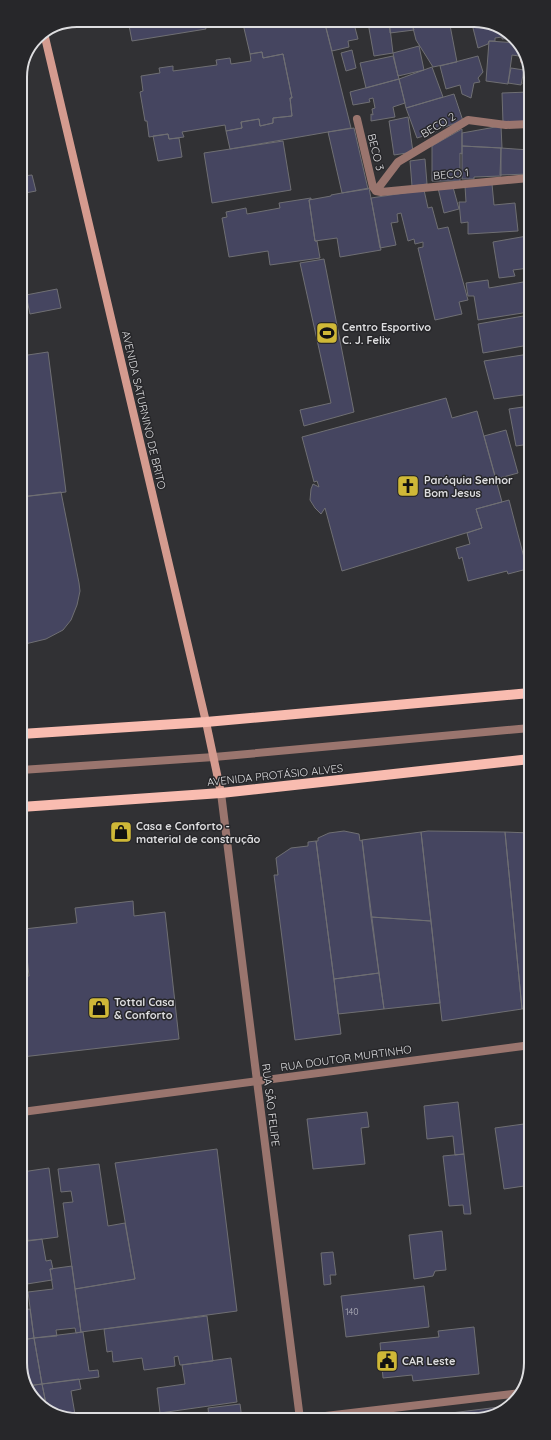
<svg xmlns="http://www.w3.org/2000/svg" width="551" height="1440" font-family="Quicksand,sans-serif">
	<style>
		.building { fill: #454560; stroke: #6f6f73 }
		.lines { fill: none; stroke-linecap: round; stroke-linejoin: round }
		.service { stroke: #9a756e; stroke-width: 8 }
		.minor { stroke: #9a756e; stroke-width: 8 }
		.tertiary { stroke: #9a756e; stroke-width: 8 }
		.secondary { stroke: #d59b8f; stroke-width: 8 }
		.primary { stroke: #f9bcb0; stroke-width: 10 }
		.labels { text-anchor: middle; dominant-baseline: central; stroke-width: 3; stroke-linejoin: round; paint-order: stroke }
		.number-label { font-size: 9px; fill: #b8b8c0 }
		.street-label { font-size: 11px; fill: #dedee0; stroke: #27272a }
		.poi-label { font-size: 11px; font-weight: bold; fill: #dedee0; stroke: #27272a; text-anchor: start }
		.rim { fill: none; stroke: #dedee0; stroke-width: 2 }
	</style>
	<rect width="100%" height="100%" fill="#313134"/>
	<path class="building" d="M128,20H204L206,29L132,41Z
		M269,20H324L351,128L230,149L226,131L242,128L241,122L259,119L260,126L273,123V118L292,116L290,98H292L283,54L263,58L262,52L250,54L243,24Z
		M324,20H353L358,39L348,41L349,47L332,51Z
		M354,20H389L393,53L374,56L368,23L355,25Z
		M389,20H411L414,30L390,33Z
		M411,20H449L457,62L433,67L416,40Z
		M471,20H478L509,32L513,38L502,39V37L495,38V41H489L488,44L478,48Z
		M489,41L517,43L520,48L519,56L512,55L508,84L486,81Z
		M419,46L424,70L398,76L393,53Z
		M352,50L356,68L346,71L341,53Z
		M262,52L263,58L283,54L292,98H290L292,116L273,118V123L260,126L259,119L241,122L242,128L226,131L225,125L182,132L184,137L169,139L168,134L149,137L147,121H145L140,92L143,91L141,76L160,73L159,68L173,66V71L217,65L216,60L230,58L231,64L251,61L250,54Z
		M393,56L399,79L366,88L360,63Z
		M478,56L483,72L478,78L480,82L474,83L471,98L462,94L460,85L446,89L440,66Z
		M526,64L529,65V85L523,84Z
		M432,67L443,97L406,108L399,79Z
		M511,68L524,70L521,85L508,83Z
		M399,79L405,103L393,107L395,117L371,121V114L373,115L372,109L375,108L373,98L369,99L370,102L353,105L350,92Z
		M529,92V122L503,123L502,93Z
		M454,94L463,121L435,130L436,132L417,138L406,108Z
		M408,117L413,152L394,155L389,121Z
		M501,126L502,148L462,146V133Z
		M354,128L368,189L342,193L328,132Z
		M462,129V154L460,153V181H432V146Z
		M168,134L169,139L179,138L182,157L158,161L153,136Z
		M283,141L291,190L212,203L204,153Z
		M462,146L501,148V176L474,177V179H462Z
		M501,148L529,150V174L500,175Z
		M425,159L427,184L412,186L410,161Z
		M22,169L23,176L32,175L36,191L20,194V170Z
		M492,184L494,205L515,203L518,231L468,234V222L461,223L459,202H466L465,186Z
		M453,187L459,209L444,213L438,188Z
		M369,188L381,250L340,257L337,238L315,241L309,200L331,196V195Z
		M424,190L428,208L432,207L438,229L448,227L468,300L459,302L462,314L435,320L418,248L423,247V242L415,244L414,239L408,241L401,213L397,214L398,222L391,223L396,245L380,248L371,198Z
		M311,198V199L309,200L315,241H317L320,258L270,265L268,251L229,257L222,218L227,217L226,212L246,208L247,214L280,208L279,203Z
		M527,236L529,252V268L513,270L515,276L499,278L493,242Z
		M324,259L354,412L304,426L300,410L331,403L300,263Z
		M488,280L489,288L529,281V312L478,320L474,296H468L466,283Z
		M57,289L61,308L30,314L26,295Z
		M529,315V345L483,353L478,324Z
		M48,352L66,492L21,497V356Z
		M529,354L530,394L494,399L484,361Z
		M446,398L452,418L477,411L502,502L476,509L482,528L342,571L325,508L321,514L315,508L310,500L311,489L313,484L319,487L317,481L314,482L302,437Z
		M530,406V444L516,446L509,409Z
		M506,430L518,473L496,479L484,436Z
		M61,492L79,583L80,591L77,605L71,620L63,630L46,639L21,645V561L27,560L25,542L21,543V497Z
		M509,500L527,569L508,574L507,571L468,581L462,557L459,559L456,548L470,544L467,533L482,528L476,509Z
		M25,542L27,560L21,561V543Z
		M344,831L359,834L360,841L362,840L379,973L334,979L316,841H318V838L329,833Z
		M428,831L505,832L522,1009L442,1021L421,832Z
		M421,832L431,921L371,917L362,840Z
		M505,832L530,833V1008L522,1009Z
		M316,841L341,1034L295,1040L274,875H278L276,858L291,848L308,846V842Z
		M133,901L134,916L165,912L179,1039L22,1057L21,977L29,976L24,929L77,923L75,908Z
		M371,917L431,921L440,1003L384,1009Z
		M379,973L384,1009L338,1014L334,979Z
		M458,1102L464,1154L455,1155L453,1136L427,1139L424,1106Z
		M367,1112L369,1127L361,1128L365,1164L313,1169L307,1119Z
		M531,1123V1185L504,1189L495,1128Z
		M217,1149L237,1311L81,1332L75,1289L135,1279L115,1163Z
		M464,1154L471,1214H464L463,1205L449,1206L443,1156Z
		M99,1164L108,1226L125,1223L135,1279L75,1289L63,1203L73,1202L71,1191L61,1192L58,1169Z
		M49,1168L58,1237L28,1241L26,1224L22,1225V1172Z
		M442,1231L446,1270L435,1271L433,1276L414,1279L409,1235Z
		M42,1239L46,1261L51,1260L53,1269H50L52,1280L27,1284L22,1241Z
		M333,1252L336,1275H330L331,1284L324,1285L321,1253Z
		M72,1266L81,1332L76,1333L75,1328L56,1330L57,1336L34,1338L28,1292L53,1289L50,1269Z
		M424,1286L429,1327L346,1337L341,1296Z
		M30,1309L34,1338L22,1340V1310Z
		M207,1316L213,1361L180,1365L178,1356L174,1357L175,1366L144,1370L142,1358L113,1362L112,1351L107,1352L104,1329Z
		M474,1327L479,1374L413,1381L412,1375L383,1378L380,1343L439,1337L438,1331Z
		M83,1332L89,1371L98,1370L99,1377L42,1384L34,1338Z
		M34,1338L42,1384L27,1386L22,1378V1340Z
		M231,1358L237,1402L160,1413L157,1388L185,1384L182,1365Z
		M79,1379L81,1389L71,1391L76,1420L47,1409L42,1384Z
		M42,1384L47,1409L39,1406L27,1386Z
		M240,1404L242,1419H200L209,1418L208,1408Z
		M507,1406L489,1418H411Z"/>
	<g class="lines">
		<path class="service" d="M524,60L528,61
			M357,119L373,187L376,191
			M376,191L398,162L468,120L506,125L529,124
			M376,191L381,192L529,178
			M21,770L214,757L530,728
			M300,1419L521,1393"/>
		<path class="minor" d="M257,1081L300,1419"/>
		<path class="tertiary" d="M221,793L257,1081
			M22,1112L531,1045"/>
		<path class="secondary" d="M44,33L206,722L221,793"/>
		<path class="primary" d="M21,734L206,722L530,693
			M21,807L221,793L530,759"/>
	</g>
	<defs>
		<g id="stadium-square" transform="scale(1.15)"><rect x="-9" y="-9" width="18" height="18" rx="4" fill="#cfb837" stroke="#27272a"/><path d="M0-5a6.5 5 0 1 0 0 10a6.5 5 0 1 0 0-10ZM-3.5-1.8h7v3.6h-7Z" fill="#111"/></g>
		<g id="church-square" transform="scale(1.15)"><rect x="-9" y="-9" width="18" height="18" rx="4" fill="#cfb837" stroke="#27272a"/><path d="M-1.2-6h2.4v3.5h3.3v2.4h-3.3V6h-2.4V-.1h-3.3v-2.4h3.3Z" fill="#111"/></g>
		<g id="shop-square" transform="scale(1.15)"><rect x="-9" y="-9" width="18" height="18" rx="4" fill="#cfb837" stroke="#27272a"/><path d="M-5-2.5h2.3a2.7 3.5 0 0 1 5.4 0H5L5.5 6h-11ZM-1.5-2.5h3a1.5 2.3 0 0 0-3 0Z" fill="#111"/></g>
		<g id="civic-square" transform="scale(1.15)"><rect x="-9" y="-9" width="18" height="18" rx="4" fill="#cfb837" stroke="#27272a"/><path d="M-.6-6.5H3V-4.5H.6V-3L4-1V1h2V6H-6V1h2V-1L-.6-3ZM-1.2 2.5V6h2.4V2.5Z" fill="#111"/></g>
	</defs>
	<g fill-rule="evenodd">
		<use href="#stadium-square" x="327" y="333"/>
		<use href="#church-square" x="408" y="486"/>
		<use href="#shop-square" x="121" y="832"/>
		<use href="#shop-square" x="99" y="1008"/>
		<use href="#civic-square" x="387" y="1361"/>
	</g>
	<g class="labels">
		<g class="number-label">
			<text x="352" y="1311">140</text>
		</g>
		<g class="street-label">
			<text transform="translate(438 125) rotate(-31)">BECO 2</text>
			<text transform="translate(376 152) rotate(76)">BECO 3</text>
			<text transform="translate(451 174) rotate(-6)">BECO 1</text>
			<text transform="translate(144 410) rotate(77)">AVENIDA SATURNINO DE BRITO</text>
			<text transform="translate(275 775) rotate(-6)">AVENIDA PROTÁSIO ALVES</text>
			<text transform="translate(346 1058) rotate(-8)">RUA DOUTOR MURTINHO</text>
			<text transform="translate(271 1105) rotate(83)">RUA SÃO FELIPE</text>
		</g>
		<g class="poi-label">
			<text x="342" y="327">Centro Esportivo<tspan x="342" dy="13">C. J. Felix</tspan></text>
			<text x="424" y="480">Paróquia Senhor<tspan x="424" dy="13">Bom Jesus</tspan></text>
			<text x="136" y="826">Casa e Conforto -<tspan x="136" dy="13">material de construção</tspan></text>
			<text x="114" y="1002">Tottal Casa<tspan x="114" dy="13">&amp; Conforto</tspan></text>
			<text x="402" y="1361">CAR Leste</text>
		</g>
	</g>
	<path d="M0 0H551V1440H0ZM77 27H474A50 50 0 0 1 524 77V1363A50 50 0 0 1 474 1413H77A50 50 0 0 1 27 1363V77A50 50 0 0 1 77 27Z" fill="#27272a" fill-rule="evenodd"/>
	<path class="rim" d="M77 27H474A50 50 0 0 1 524 77V1363A50 50 0 0 1 474 1413H77A50 50 0 0 1 27 1363V77A50 50 0 0 1 77 27Z"/>
</svg>
